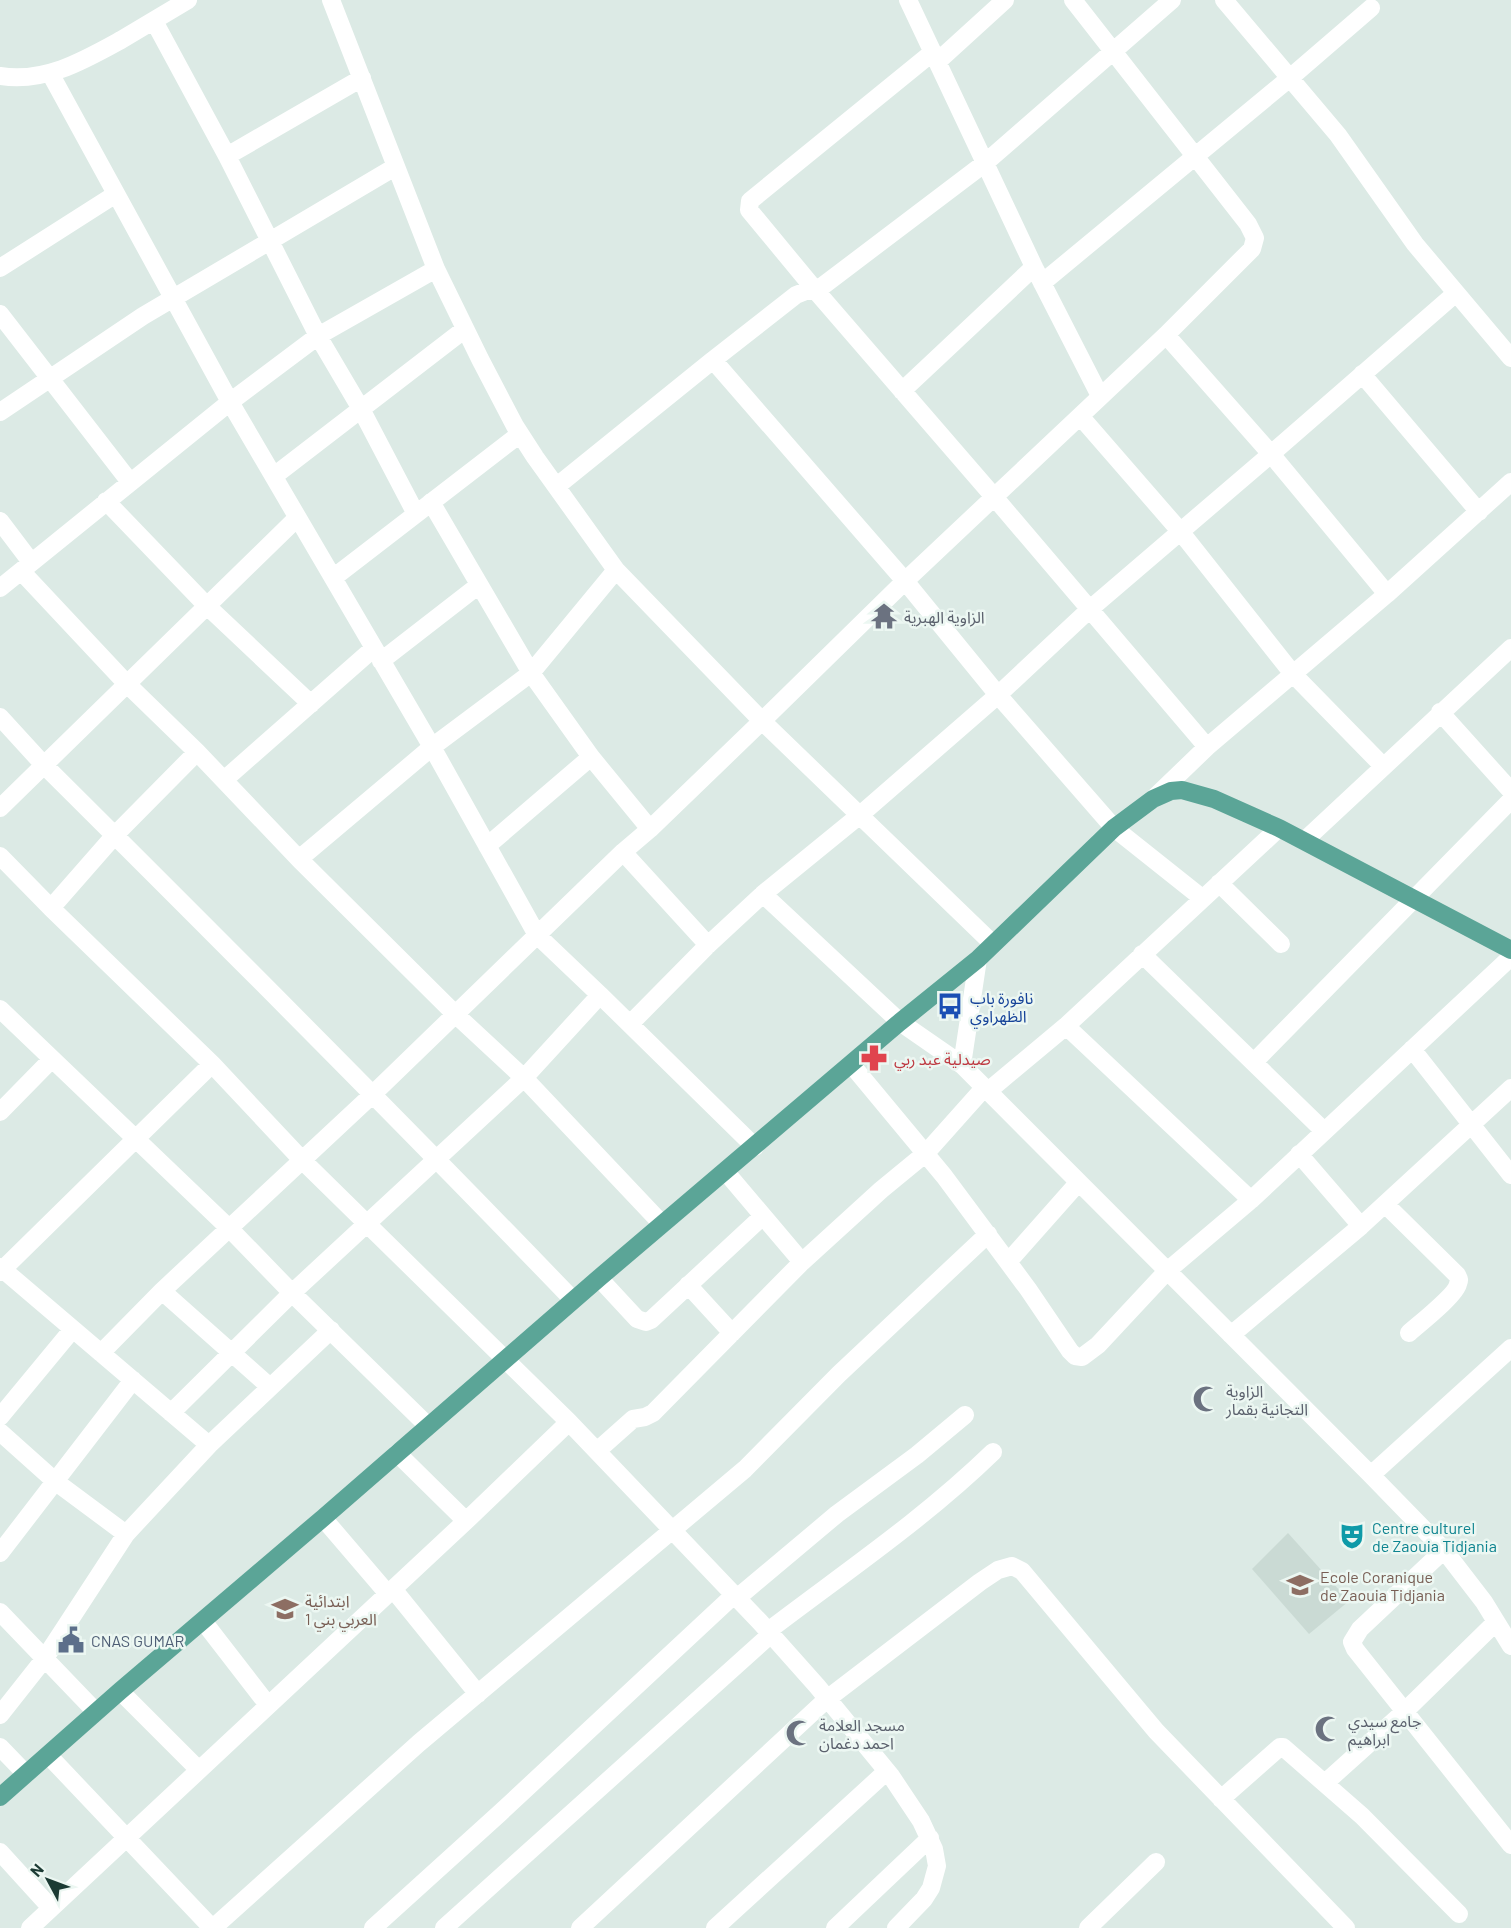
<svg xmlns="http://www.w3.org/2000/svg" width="1511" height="1928" font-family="Barlow,'Noto Sans Arabic',sans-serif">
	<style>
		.built { fill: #cadad4 }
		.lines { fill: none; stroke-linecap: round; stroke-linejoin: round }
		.minor { stroke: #fff; stroke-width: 18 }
		.major { stroke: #5ba597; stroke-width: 18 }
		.labels { text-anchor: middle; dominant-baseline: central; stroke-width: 5; stroke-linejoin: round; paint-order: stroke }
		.worship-label { font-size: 16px; fill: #5b616d; stroke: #ecf7f2; text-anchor: start }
		.transit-label { font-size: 16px; fill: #164399; stroke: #ecf7f2; text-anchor: start }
		.health-label { font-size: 16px; fill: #be3a42; stroke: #ecf7f2; text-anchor: start }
		.culture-label { font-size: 16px; fill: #0d838f; stroke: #ecf7f2; text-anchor: start }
		.education-label { font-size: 16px; fill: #785e54; stroke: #ecf7f2; text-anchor: start }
		.service-label { font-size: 16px; fill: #4e5e75; stroke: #ecf7f2; text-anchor: start }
	</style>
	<rect width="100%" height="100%" fill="#dceae5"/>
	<path class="built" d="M1288,1533L1349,1601L1309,1634L1252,1569Z"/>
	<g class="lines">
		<path class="minor" d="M331,0L436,269L480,359L515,426L535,457L616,570L762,721L993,944
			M908,0L985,163L1172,0
			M1224,0L1338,135L1415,244L1511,358
			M154,21L227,156L318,336L361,409L416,514
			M933,52L750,201L749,210L816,291L985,163L1034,267L1100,396
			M937,62L1005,0
			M50,73L230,402L432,747L537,935L600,995L524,1078L292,1293L171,1413
			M0,76C45,83 83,61 121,40C143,27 166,13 188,0
			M227,156L362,78
			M0,268L116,194
			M1042,283L1291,77L1371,8
			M0,314L130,482
			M713,360L796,295L806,291H816L995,498L1207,747
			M1362,374L1479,512
			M902,391L1034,267
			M0,412L143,316L395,167
			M1080,416L1180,531L1293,674L1383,766
			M274,476L465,329
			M557,486L713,360L905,581L998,695L1114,828L1202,898
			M106,501L206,605L311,704
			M431,502L531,673L591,757L650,829
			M0,521L31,562
			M616,570L531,673L432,747L299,859L455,1014L524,1078L662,1224
			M21,571L126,683L197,752
			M333,578L520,434
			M0,588L230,402L318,336L436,269
			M1387,594L1271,454L1456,293
			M381,661L479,585
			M1440,712L1511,791
			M0,717L43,764C221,941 399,1119 573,1300
			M224,780L374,648
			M1153,799L1207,747L1387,594L1511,482
			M0,808L297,518
			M1304,841L1511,648
			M487,846L591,757
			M623,852L708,945
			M0,856L51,908L212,1064L302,1160L569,1422L760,1622L817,1686L891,1776L921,1821L934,1849L937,1866L931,1888L924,1899L896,1928
			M1219,883L1281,944
			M763,894L900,1022L962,1065L1371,1475L1444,1550L1484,1602L1511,1646
			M51,908L115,835L197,752L299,859
			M1142,954L1324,1131
			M600,995L755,1147
			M0,1009L230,1229L292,1293L428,1426
			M630,1024L708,945L763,894L860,815L998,695L1090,609L1271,454L1166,335
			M1066,1026L1251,1200
			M1412,1049L1511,1175
			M1254,1062L1511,800
			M851,1064L944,1176L1028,1289L1070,1351L1075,1356L1082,1357L1098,1345L1167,1271L1251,1200L1511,957
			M962,1065L978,959
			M987,1092L1066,1026L1279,828
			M0,1112L52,1059
			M1299,1154L1361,1226
			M725,1171L802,1262L881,1190L926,1153L984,1088
			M1385,1204L1457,1275C1459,1279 1460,1279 1458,1284C1456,1295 1419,1324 1409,1333
			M1008,1262L1078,1183
			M0,1267L209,1445
			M0,1272L212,1064
			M599,1278L637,1319L646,1322L651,1320L763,1216
			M688,1285L732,1333
			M162,1291L270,1387
			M1231,1335L1361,1226L1511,1088
			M101,1353L162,1291L372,1095L623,852L650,829L762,721L905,581L1166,335L1252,249L1255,238L1248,224L1073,0
			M0,1417L72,1330
			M0,1432L56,1482L126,1534L45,1658L0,1715
			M597,1451L633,1419L645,1417L653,1413L802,1262
			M397,1453L466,1521
			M1371,1475L1511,1348
			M323,1518L388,1594
			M126,1534L209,1445L331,1330
			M1444,1550L1360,1629L1352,1642L1355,1649L1511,1845
			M0,1553L133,1380
			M393,1589L478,1694
			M737,1598L837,1514L917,1455L965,1415
			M0,1612L96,1712
			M203,1621L268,1705
			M768,1631C844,1573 924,1519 993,1452
			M120,1691L198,1769
			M0,1747L26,1774
			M48,1755L212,1928
			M1325,1783L1404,1712L1496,1622
			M1221,1799L1280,1747H1283L1362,1816L1459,1914
			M0,1852L51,1908
			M30,1928L466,1521L569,1422
			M213,1928L419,1743L745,1469L839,1374L988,1234
			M373,1928L500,1813L734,1595
			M444,1928L771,1634
			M580,1928L827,1699L980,1582L998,1570L1012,1566L1022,1571L1156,1731L1346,1928
			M715,1928L887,1771
			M835,1928L930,1838
			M1088,1928L1156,1862"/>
		<path class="major" d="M0,1797L120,1691L323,1518L599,1278L900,1022L978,959L1114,828L1153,799L1171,791L1182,790L1214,799L1279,828L1511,950"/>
	</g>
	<defs>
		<g id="temple-bare" transform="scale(2.07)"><path d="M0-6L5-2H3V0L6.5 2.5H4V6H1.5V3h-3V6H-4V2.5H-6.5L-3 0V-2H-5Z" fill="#6b7280" stroke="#ecf7f2" stroke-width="2.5" paint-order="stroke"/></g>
		<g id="bus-bare" transform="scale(2.07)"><path d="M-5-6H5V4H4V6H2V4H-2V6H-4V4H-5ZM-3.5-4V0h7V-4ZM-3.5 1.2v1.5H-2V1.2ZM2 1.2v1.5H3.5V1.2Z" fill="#1a4fb4" stroke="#ecf7f2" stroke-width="2.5" paint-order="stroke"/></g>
		<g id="pharmacy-bare" transform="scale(2.07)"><path d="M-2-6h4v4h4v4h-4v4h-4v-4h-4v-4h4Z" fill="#e0444e" stroke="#ecf7f2" stroke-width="2.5" paint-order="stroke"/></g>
		<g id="mosque-bare" transform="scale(2.07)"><path d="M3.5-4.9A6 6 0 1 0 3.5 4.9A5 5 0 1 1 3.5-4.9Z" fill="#6b7280" stroke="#ecf7f2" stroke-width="2.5" paint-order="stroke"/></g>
		<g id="theatre-bare" transform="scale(2.07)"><path d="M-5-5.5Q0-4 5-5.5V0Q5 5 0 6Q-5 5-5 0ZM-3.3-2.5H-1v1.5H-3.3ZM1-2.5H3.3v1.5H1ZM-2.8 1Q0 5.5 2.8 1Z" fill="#0f9aa8" stroke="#ecf7f2" stroke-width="2.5" paint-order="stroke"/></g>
		<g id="school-bare" transform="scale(2.07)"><path d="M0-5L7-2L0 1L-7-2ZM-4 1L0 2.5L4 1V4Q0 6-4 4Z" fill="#8d6e63" stroke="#ecf7f2" stroke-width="2.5" paint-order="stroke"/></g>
		<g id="civic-bare" transform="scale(2.07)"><path d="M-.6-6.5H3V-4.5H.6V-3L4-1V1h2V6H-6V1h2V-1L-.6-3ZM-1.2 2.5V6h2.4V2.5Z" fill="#5c6f8a" stroke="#ecf7f2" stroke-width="2.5" paint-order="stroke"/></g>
	</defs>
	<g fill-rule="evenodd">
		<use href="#temple-bare" x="884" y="616"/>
		<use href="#bus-bare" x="950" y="1006"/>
		<use href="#pharmacy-bare" x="874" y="1058"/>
		<use href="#mosque-bare" x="1206" y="1399"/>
		<use href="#theatre-bare" x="1352" y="1536"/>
		<use href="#school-bare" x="1300" y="1585"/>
		<use href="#school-bare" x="285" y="1609"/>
		<use href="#civic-bare" x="71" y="1640"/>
		<use href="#mosque-bare" x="1328" y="1729"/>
		<use href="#mosque-bare" x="799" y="1733"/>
	</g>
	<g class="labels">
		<g class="worship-label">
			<text x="904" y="616">الزاوية الهبرية</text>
			<text x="1226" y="1390">الزاوية<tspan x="1226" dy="18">التجانية بقمار</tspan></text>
			<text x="1348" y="1720">جامع سيدي<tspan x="1348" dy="18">ابراهيم</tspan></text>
			<text x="819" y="1724">مسجد العلامة<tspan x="819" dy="18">احمد دغمان</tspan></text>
		</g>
		<g class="transit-label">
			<text x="970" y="997">نافورة باب<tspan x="970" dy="18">الظهراوي</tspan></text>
		</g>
		<g class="health-label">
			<text x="894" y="1058">صيدلية عبد ربي</text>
		</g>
		<g class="culture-label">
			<text x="1372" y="1527">Centre culturel<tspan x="1372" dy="18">de Zaouia Tidjania</tspan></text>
		</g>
		<g class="education-label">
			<text x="1320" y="1576">Ecole Coranique<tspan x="1320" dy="18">de Zaouia Tidjania</tspan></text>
			<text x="305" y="1600">ابتدائية<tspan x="305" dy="18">العربي بني 1</tspan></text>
		</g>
		<g class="service-label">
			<text x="91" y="1640">CNAS GUMAR</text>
		</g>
	</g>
	<g transform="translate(48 1880) rotate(311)" stroke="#ecf7f2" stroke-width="4.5" paint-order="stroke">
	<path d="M0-4.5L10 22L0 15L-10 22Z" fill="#1c3b34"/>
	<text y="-9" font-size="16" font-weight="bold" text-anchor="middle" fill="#1c3b34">N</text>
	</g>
</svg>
